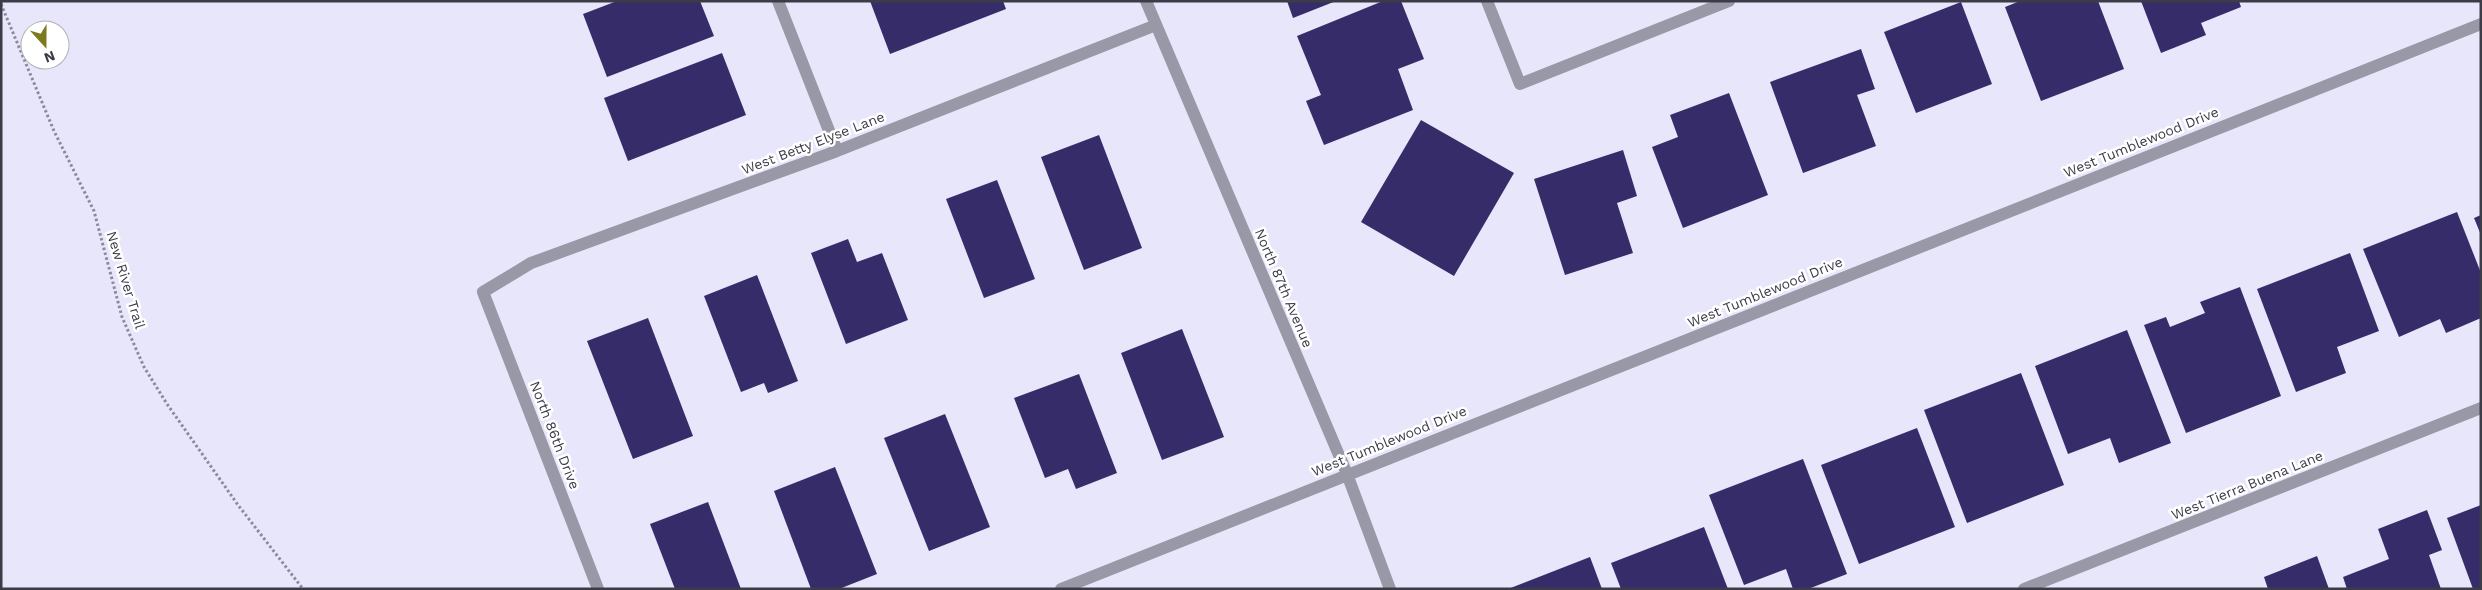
<svg xmlns="http://www.w3.org/2000/svg" width="2482" height="590" font-family="'Work Sans',sans-serif">
	<style>
		.building { fill: #372c6a }
		.lines { fill: none; stroke-linecap: round; stroke-linejoin: round }
		.path { stroke: #8b8a9b; stroke-width: 3; stroke-dasharray: 2.5 2.5; stroke-linecap: butt }
		.minor { stroke: #9998a6; stroke-width: 12 }
		.labels { text-anchor: middle; dominant-baseline: central; stroke-width: 5; stroke-linejoin: round; paint-order: stroke }
		.street-label { font-size: 14px; fill: #3c3b48; stroke: #fff }
	</style>
	<rect width="100%" height="100%" fill="#e7e6fa"/>
	<path class="building" d="M617,1H700L714,36L607,77L583,14Z
		M870,1H1003L1006,9L890,54Z
		M1287,1H1336L1293,18Z
		M1383,1H1401L1424,59L1398,69L1413,110L1324,145L1306,101L1321,95L1297,36Z
		M2020,1H2098L2124,69L2041,101L2005,7Z
		M2141,1H2239L2241,7L2201,23L2206,35L2161,53Z
		M1961,2L1992,84L1916,113L1884,32Z
		M1861,49L1875,89L1857,95L1876,146L1803,173L1770,82Z
		M722,53L746,115L628,161L604,98Z
		M1729,93L1768,195L1683,228L1652,147L1678,137L1670,115Z
		M1421,120L1514,173L1454,276L1361,222Z
		M1099,135L1142,248L1084,270L1041,157Z
		M1623,150L1637,196L1617,203L1633,253L1565,275L1534,179Z
		M997,180L1035,279L984,298L946,199Z
		M2457,212L2481,273V318L2446,333L2440,319L2399,337L2363,249Z
		M2481,215V235L2474,218Z
		M848,239L857,262L882,253L908,320L846,344L811,253Z
		M2350,253L2379,331L2337,347L2346,373L2296,392L2257,289Z
		M757,275L798,381L768,393L764,383L741,392L704,296Z
		M2240,287L2281,396L2186,433L2144,325L2166,317L2170,327L2205,313L2200,302Z
		M648,318L693,436L633,459L587,341Z
		M1182,329L1224,437L1162,460L1121,353Z
		M2127,330L2171,443L2119,463L2110,438L2068,454L2035,366Z
		M2021,373L2064,485L1967,523L1924,410Z
		M1079,374L1117,473L1076,489L1068,469L1045,478L1014,398Z
		M945,414L990,527L929,551L884,438Z
		M1917,428L1955,527L1859,564L1821,465Z
		M1803,459L1847,574L1808,589H1793L1786,569L1744,585L1709,495Z
		M835,467L877,574L839,589H811L774,491Z
		M708,502L741,589H675L650,524Z
		M2481,505V589H2473L2447,518Z
		M2427,510L2442,550L2429,555L2441,589H2347L2343,577L2389,559L2378,529Z
		M1704,527L1728,589H1621L1611,563Z
		M2317,556L2329,589H2268L2264,577Z
		M1590,557L1602,589H1508Z"/>
	<g class="lines">
		<path class="path" d="M1,4L54,131L94,211L122,317L144,367L167,404L238,505L303,589"/>
		<path class="minor" d="M778,1L837,151
			M1146,1L1347,474L1390,589
			M1487,1L1520,84L1729,1
			M598,589L483,292L531,263L837,151L1156,25
			M1061,589L2481,24
			M2024,589L2481,408"/>
	</g>
	<g class="labels">
		<g class="street-label">
			<text transform="translate(2141 142) rotate(-22)">West Tumblewood Drive</text>
			<text transform="translate(813 143) rotate(-21)">West Betty Elyse Lane</text>
			<text transform="translate(126 280) rotate(73)">New River Trail</text>
			<text transform="translate(1284 288) rotate(67)">North 87th Avenue</text>
			<text transform="translate(1765 292) rotate(-22)">West Tumblewood Drive</text>
			<text transform="translate(555 435) rotate(69)">North 86th Drive</text>
			<text transform="translate(1389 441) rotate(-22)">West Tumblewood Drive</text>
			<text transform="translate(2247 485) rotate(-22)">West Tierra Buena Lane</text>
		</g>
	</g>
	<rect width="2482" height="590" fill="none" stroke="#3c3b48" stroke-width="5"/>
	<g transform="translate(45 45) rotate(159)"><circle r="24" fill="#ffffff" stroke="#b1b1b6"/>
	<path d="M0-4L9 19L0 12L-9 19Z" fill="#7c791f"/>
	<text y="-8" font-size="14" font-weight="bold" text-anchor="middle" fill="#3c3b48">N</text>
	</g>
</svg>
